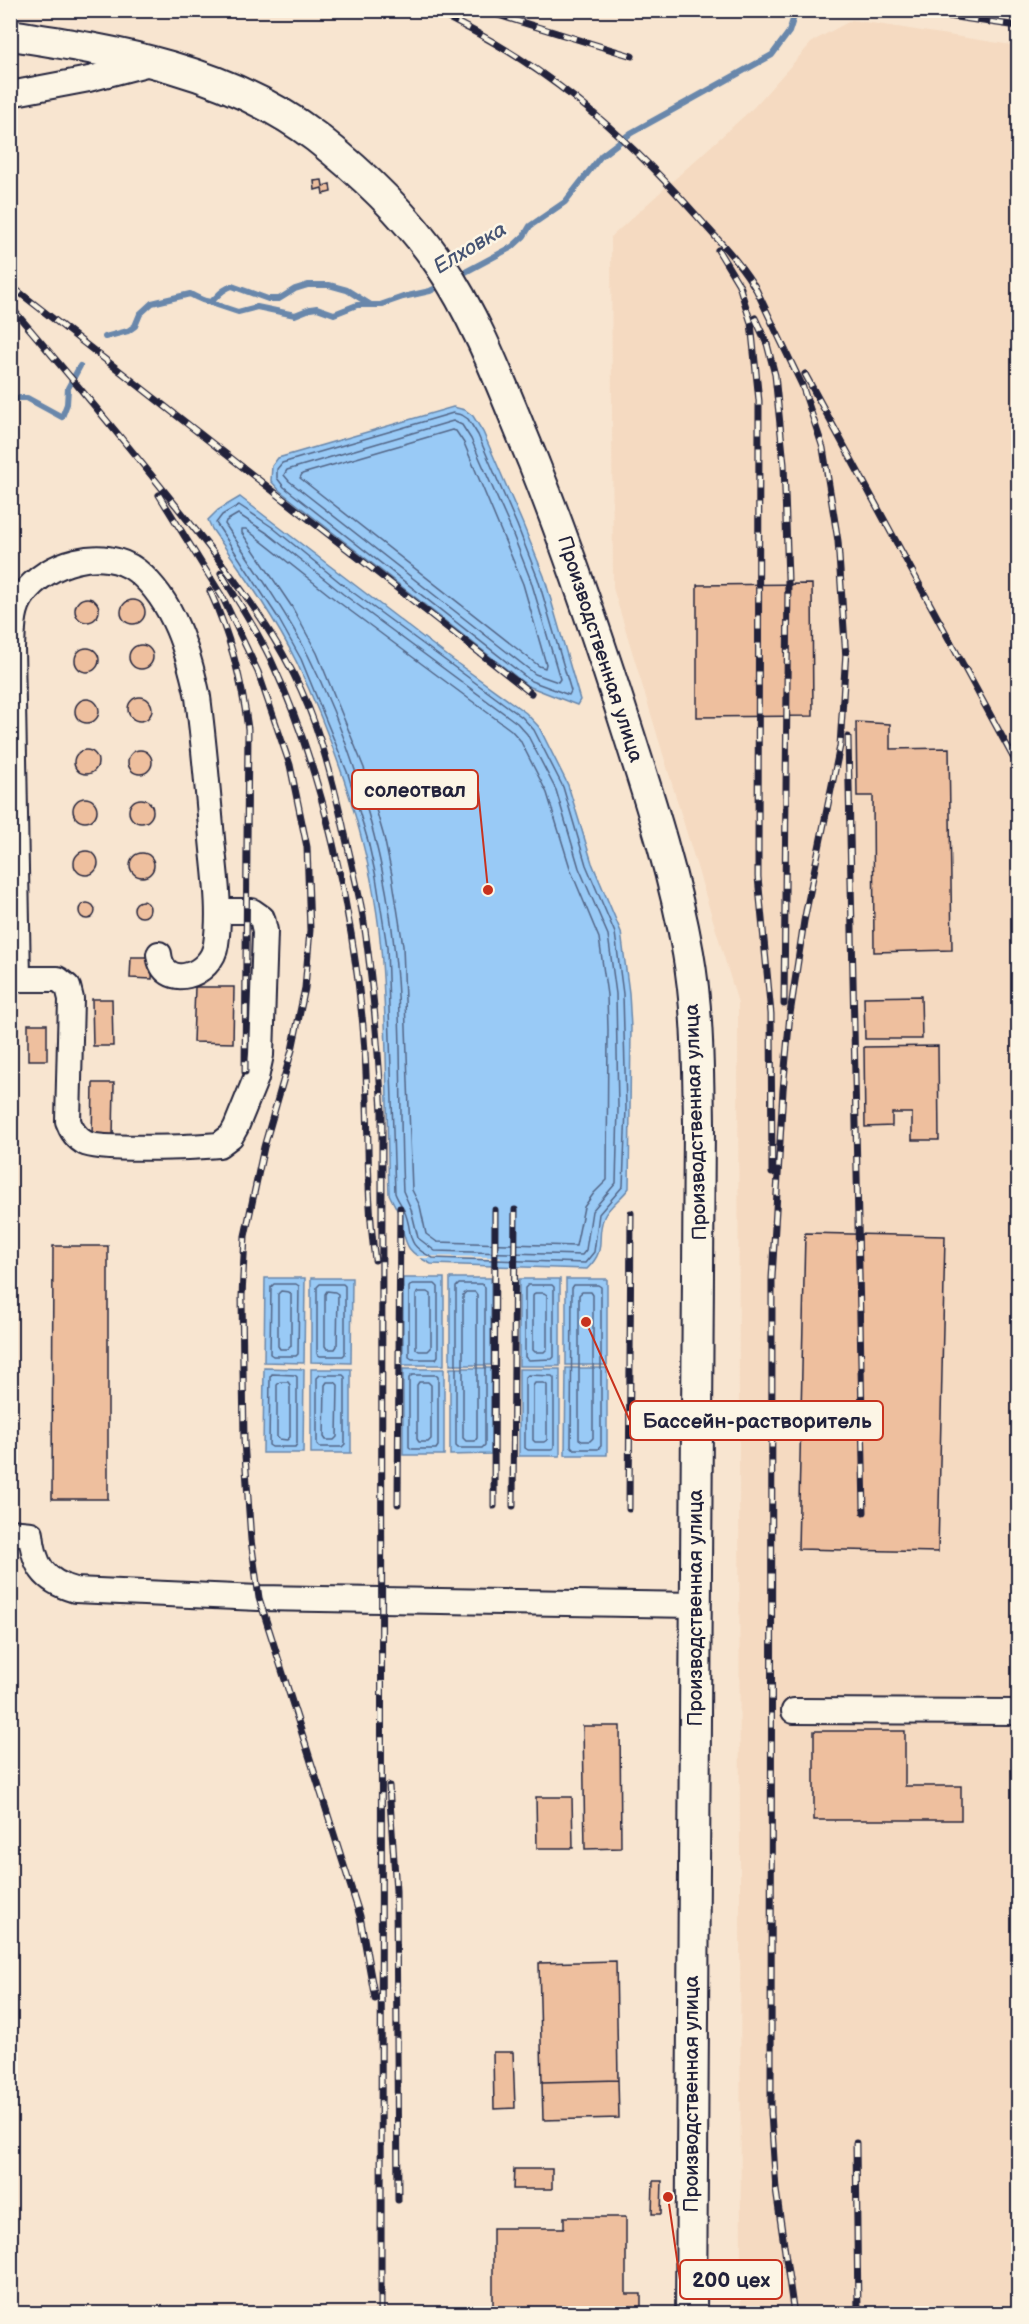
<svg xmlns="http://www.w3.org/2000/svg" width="1029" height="2324" font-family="'Balsamiq Sans',sans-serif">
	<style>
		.built { fill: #f5dac1 }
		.water { fill: #99caf6; stroke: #6987ab; stroke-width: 1.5 }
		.pier { fill: #f8e5d0 }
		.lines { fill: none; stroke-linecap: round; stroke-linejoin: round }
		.shore { stroke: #526586; stroke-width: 1.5 }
		.stream { stroke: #6987ab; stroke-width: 6 }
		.building { fill: #eebf9e; stroke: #22223b; stroke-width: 1.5 }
		.minor-casing { stroke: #22223b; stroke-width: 28 }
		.major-casing { stroke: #22223b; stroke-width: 34 }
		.minor { stroke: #fcf5e5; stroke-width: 24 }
		.major { stroke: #fcf5e5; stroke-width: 30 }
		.rail-casing { stroke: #22223b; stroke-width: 7 }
		.rail { stroke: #fcf5e5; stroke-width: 4.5; stroke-dasharray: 14; stroke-linecap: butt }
		.labels { text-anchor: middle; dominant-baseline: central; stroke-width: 5; stroke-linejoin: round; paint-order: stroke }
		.street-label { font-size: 20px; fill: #22223b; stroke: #fcf5e5 }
		.water-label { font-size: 21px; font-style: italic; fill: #465473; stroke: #fcf5e5 }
		.leader { fill: none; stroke: #c8321e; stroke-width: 2 }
		.callout-dot { fill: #c8321e; stroke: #fcf5e5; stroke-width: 2 }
		.callout { fill: #fcf5e5; stroke: #c8321e; stroke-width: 2 }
		.callout-label { font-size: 21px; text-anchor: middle; font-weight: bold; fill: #22223b }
	</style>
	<rect width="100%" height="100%" fill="#f8e5d0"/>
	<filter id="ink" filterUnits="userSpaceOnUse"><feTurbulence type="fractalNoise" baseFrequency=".0167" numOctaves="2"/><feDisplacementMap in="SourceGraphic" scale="12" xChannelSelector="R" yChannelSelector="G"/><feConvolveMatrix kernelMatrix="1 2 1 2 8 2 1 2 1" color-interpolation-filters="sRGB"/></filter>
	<g filter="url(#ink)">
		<path class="built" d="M852,20L1018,46V2313L743,2314L741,2311L738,1003L613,588L611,237L754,107L813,41Z"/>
		<path class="water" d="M453,407L465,410L473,416L483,432L522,522L544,576L580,700L577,705L528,686L280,491L271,481L272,466L278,458Z
			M240,497L454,661L526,713L539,727L568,785L592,863L621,932L629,993L631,1028L629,1188C622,1198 608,1207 604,1217C595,1238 608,1249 587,1269L431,1264C402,1249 407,1244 399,1215C397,1208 392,1201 389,1194C386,1112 388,1030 381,949C373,853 338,750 297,663C274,616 242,572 212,529L208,520L218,510Z
			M265,1278H305L304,1363L264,1362Z
			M311,1278H352L351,1363L311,1362Z
			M403,1278H444V1365H403Z
			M450,1278H491V1365H450Z
			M519,1279H560V1366H519Z
			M566,1279H607V1365H566Z
			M264,1368L304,1369L303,1453H263Z
			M450,1368H491V1454L450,1455Z
			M566,1368H607V1455H565Z
			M311,1369H351V1453H311Z
			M403,1369H444V1455H403Z
			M519,1369H560V1456H519Z"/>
		<path class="pier" d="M412,1256L501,1257V1259L415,1258Z"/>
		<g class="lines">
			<path class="shore" d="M453,413L462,415L468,419L478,435L517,525L538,579L571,691L569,695L531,681L284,487L277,478V469L282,463Z
				M453,421L462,425L471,439L510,527L531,581L560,679L558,682L535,674L289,481L284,475L287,470Z
				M452,430L456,431L464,443L523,584L546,664L545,668L539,666L300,478L302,474Z
				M239,505L272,527L347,588L522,717L534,730L563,787L586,865L615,933L623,994L626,1108L623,1186L599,1214L594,1252L585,1263L433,1258C402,1243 415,1235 404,1210C401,1204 397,1199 395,1193L387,947L376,877L368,841L348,774L301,659L277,616L216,523L222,515Z
				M238,514L267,533L343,594L517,723L527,734L556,790L579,868L608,935L616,994L618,1108L616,1183L592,1211L586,1250L582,1255L435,1251L418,1238L411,1209L403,1191C399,1110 403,1026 394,946C384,850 351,741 308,655C284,609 254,567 225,524L226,521Z
				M242,529H246L337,601L511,730L520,740L547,793L571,871L599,938L607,995L608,1029L607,1180L594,1193L584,1207L576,1246L437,1242L426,1234L420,1206L412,1190L403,946L392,875L384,837L364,768L317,653L292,607L242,533Z
				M274,1284H296L299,1286L298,1354L296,1356H273L270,1354L271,1287Z
				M320,1284H343L345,1286V1354L343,1356H320L317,1354V1287Z
				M412,1284H435L438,1287V1356L436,1359H412L409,1357V1287Z
				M459,1284H482L485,1287V1445L482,1448H458L456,1446V1287Z
				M528,1285H552L554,1287V1357L552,1359L528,1360L525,1357V1288Z
				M574,1285H598L601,1287V1446L598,1449H574L571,1446L572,1288Z
				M281,1291L289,1292L291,1294V1346L288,1349H280L278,1346V1294Z
				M327,1291L335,1292L338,1294L337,1346L335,1349H327L325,1346V1294Z
				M419,1292H428L431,1294V1348L428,1351H419L416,1349V1295Z
				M466,1292H475L477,1295V1438L475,1441H466L463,1438V1295Z
				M582,1292H591L593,1295V1438L590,1441H582L579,1439V1295Z
				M535,1293H544L547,1295V1349L544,1352H535L533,1350V1296Z
				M272,1374L295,1375L297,1377V1444L295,1447H272L269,1445L270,1377Z
				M320,1375H343L345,1377V1444L342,1447H319L317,1445V1378Z
				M412,1375H436L438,1377V1446L436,1449H412L409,1447V1378Z
				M528,1375L552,1376L554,1378V1447L552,1450H528L525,1448V1378Z
				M280,1382H288L290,1385V1437L287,1440L279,1439L277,1437V1385Z
				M327,1382H335L338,1385L337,1437L334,1440H326L324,1437L325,1385Z
				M419,1382H428L431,1385V1439L428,1442H419L417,1439V1385Z
				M535,1383H544L547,1385V1440L544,1442H535L533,1440V1386Z"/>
			<path class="stream" d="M456,277L512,247L524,236L530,226L565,202L601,156L631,133L772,55L789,32L796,10
				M208,302L238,312L257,307L295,315L310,309L317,308L334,314L357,305H371
				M105,337L128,331L135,326L140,314L152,303L190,294C221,311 208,295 232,286L268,299H279L295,289L308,285H329L347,290L371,305H380L403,297L430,291L442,285
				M10,398H27L62,417L67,404L68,388L80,366"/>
		</g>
		<path class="building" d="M322,180L323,186L330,184L331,192L323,194L322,188L315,190L314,181Z
			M812,584L813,716L697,717V585Z
			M75 610a12 12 0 1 1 24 0a12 12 0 1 1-24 0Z
			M121 612a12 12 0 1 1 24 0a12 12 0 1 1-24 0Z
			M129 657a12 12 0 1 1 24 0a12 12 0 1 1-24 0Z
			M75 660a12 12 0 1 1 24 0a12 12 0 1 1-24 0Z
			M128 709a12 12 0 1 1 24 0a12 12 0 1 1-24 0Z
			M75 711a12 12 0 1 1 24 0a12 12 0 1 1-24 0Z
			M856,722L890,724V749L949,748L952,950L874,952L873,796H857Z
			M128 762a12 12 0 1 1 24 0a12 12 0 1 1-24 0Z
			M74 762a12 12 0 1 1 24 0a12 12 0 1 1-24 0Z
			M73 810a12 12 0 1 1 24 0a12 12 0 1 1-24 0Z
			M129 811a12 12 0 1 1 24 0a12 12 0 1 1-24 0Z
			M74 863a12 12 0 1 1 24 0a12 12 0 1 1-24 0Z
			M130 865a12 12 0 1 1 24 0a12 12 0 1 1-24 0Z
			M134 909a8 8 0 1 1 16 0a8 8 0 1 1-16 0Z
			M79 911a8 8 0 1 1 16 0a8 8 0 1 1-16 0Z
			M131,957H153L152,979L130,978Z
			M195,987H234L233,1043L193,1042Z
			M921,996L922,1039H865L864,997Z
			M92,999H112L113,1046H93Z
			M28,1024H47V1060H28Z
			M938,1046L939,1140H912V1113H892V1126L865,1127L864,1047Z
			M93,1083H114L113,1138H92Z
			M805,1233L945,1236L938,1552L798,1549Z
			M53,1246H108V1499H52Z
			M583,1726H620L621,1848L585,1849Z
			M814,1731H905V1786H961V1820H814Z
			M536,1797H572L573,1848H537Z
			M616,1961L618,2080L542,2082L539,1963Z
			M493,2052H513L515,2108L494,2109Z
			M618,2080L619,2118L543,2120L542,2082Z
			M514,2169H552V2189H513Z
			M653,2181H662L661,2214H652Z
			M564,2217H626V2294H641V2314H493V2228H564Z"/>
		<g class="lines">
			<g class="minor-casing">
				<path id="minor" d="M10,94L89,79L154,62
					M10,979H58L68,987L71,999L68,1121C71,1130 76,1138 85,1143C100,1151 197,1147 219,1145L231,1136L236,1127L256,1078L261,1055L265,931L262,918L252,911H218
					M18,979L12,648C13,630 12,610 23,595C46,562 104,545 137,571C174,601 188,652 198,697C204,744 208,791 212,839C215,873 221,910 216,944C212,976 163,992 159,954
					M10,1532L31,1534C34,1565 43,1581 75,1590L259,1598L696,1605
					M794,1711L1018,1712"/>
			</g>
			<g class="major-casing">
				<path id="major" d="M10,35C117,51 228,70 316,137C362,173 406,215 439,263C479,321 506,397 533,461C569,551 600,643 629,735C652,807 675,879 688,953C698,1009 698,1066 699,1123L691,2314"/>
			</g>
			<use href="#minor" class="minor"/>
			<use href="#major" class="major"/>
			<g class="rail-casing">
				<path id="rail" d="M432,10C541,61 618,127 697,216C718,240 741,263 757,291
					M482,10L632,56
					M907,10L1018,26
					M718,250L741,288
					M738,282L751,323L759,401L758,877L771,1014L772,1173
					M10,285L531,693
					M754,285L802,385L823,448L838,541L846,659
					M10,306C64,369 117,432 169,497C214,553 260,608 293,673C317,720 330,770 342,821C349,853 357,884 363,916C373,981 378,1046 382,1112L381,2314
					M755,318L767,344L775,375L784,464L788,579L784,1004
					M805,374L1018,766
					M159,495L223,598L258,672L290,765L307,847L310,930L305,988L292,1050L264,1147L245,1236L242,1296L244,1441L251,1540L259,1598L360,1916L375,1999
					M221,573C238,602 257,630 271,660C323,771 354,916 364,1038C370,1112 365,1187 375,1260
					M210,591C230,635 242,681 248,729L245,1072
					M848,737L864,1512
					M398,1504L400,1208
					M494,1506L495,1210
					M513,1506L515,1210
					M629,1509L631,1213
					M389,1786L396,1891L398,2200
					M856,2143L858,2314
					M794,2314L776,2190L771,2113L772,1278L783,1090L790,1014L804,921L840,746L846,651"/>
			</g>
			<use href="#rail" class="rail"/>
		</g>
	</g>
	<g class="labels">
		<g class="street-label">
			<text transform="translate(600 649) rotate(72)">Производственная улица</text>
			<text transform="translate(696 1122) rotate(-92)">Производственная улица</text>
			<text transform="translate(696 1608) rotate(-90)">Производственная улица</text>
			<text transform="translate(692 2094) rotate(-90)">Производственная улица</text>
		</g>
		<g class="water-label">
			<text transform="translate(470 248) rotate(-31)">Елховка</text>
		</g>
	</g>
	<path class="leader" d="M488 890L478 790M586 1322L630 1421M668 2197L680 2280"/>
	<g class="callout-dot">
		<circle cx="488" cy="890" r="6"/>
		<circle cx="586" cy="1322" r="6"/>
		<circle cx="668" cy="2197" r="6"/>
	</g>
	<g class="callout">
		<rect x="352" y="770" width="126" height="39" rx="6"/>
		<rect x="630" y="1401" width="253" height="39" rx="6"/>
		<rect x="680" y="2260" width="102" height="39" rx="6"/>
	</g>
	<g class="callout-label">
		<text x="415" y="797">солеотвал</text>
		<text x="757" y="1428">Бассейн-растворитель</text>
		<text x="731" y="2287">200 цех</text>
	</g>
	<rect width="1029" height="2324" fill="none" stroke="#fcf5e5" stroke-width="36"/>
	<rect x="18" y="18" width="993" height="2288" fill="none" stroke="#22223b" stroke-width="2" filter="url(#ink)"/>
</svg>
